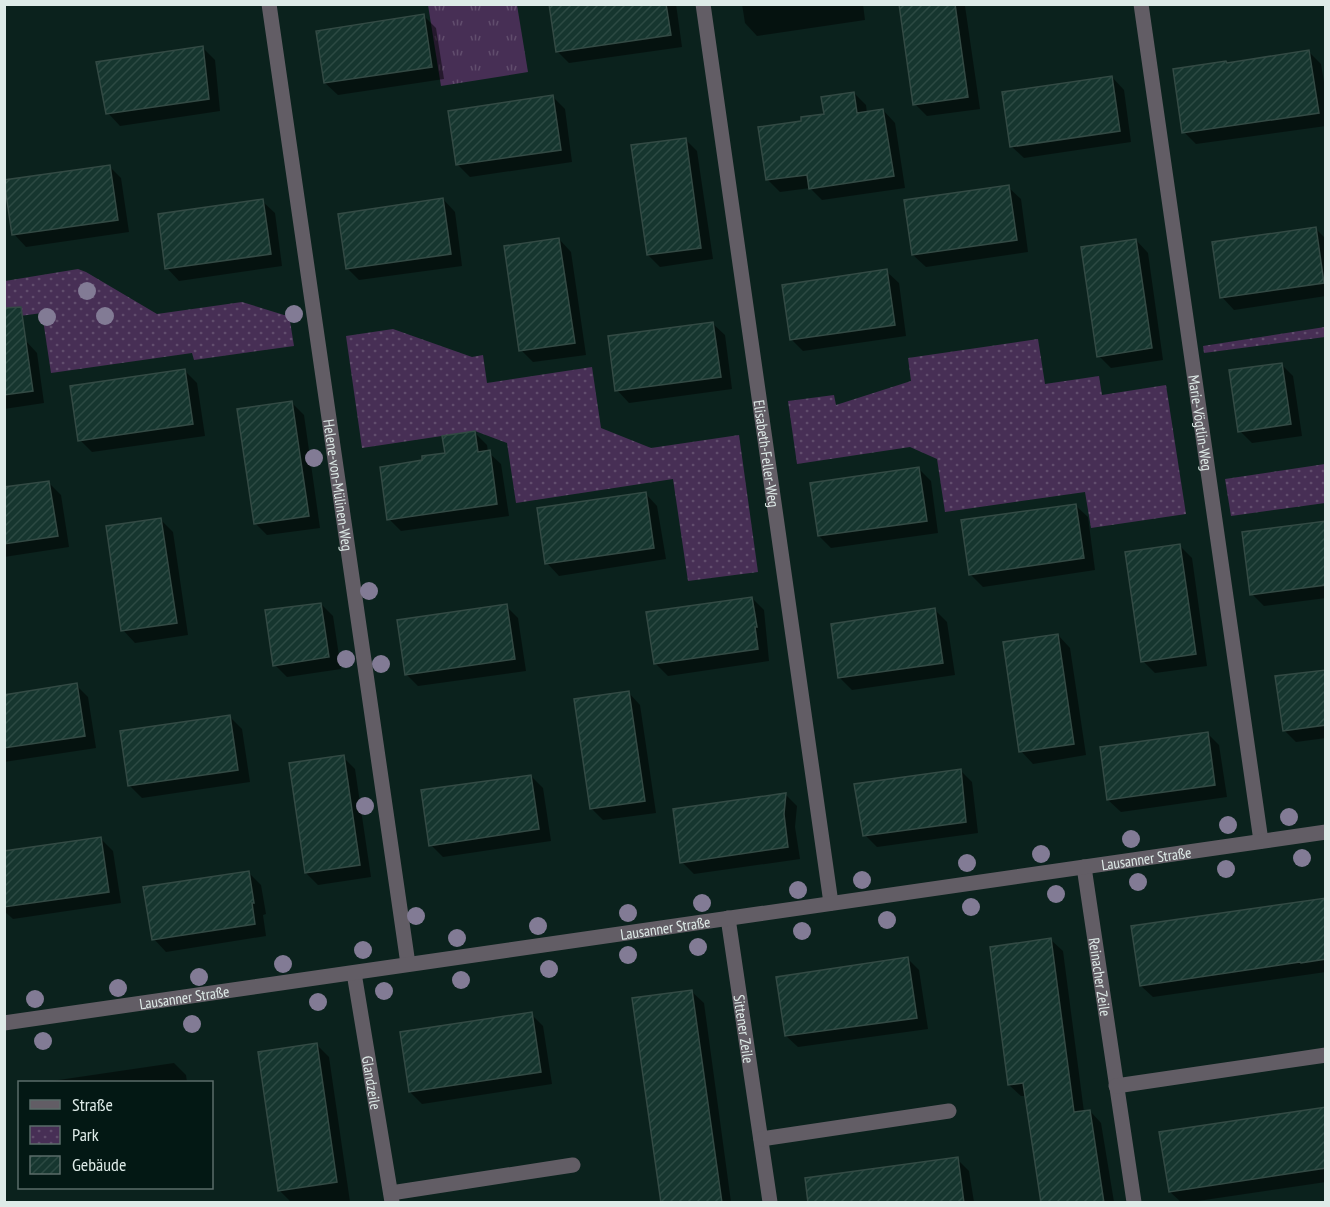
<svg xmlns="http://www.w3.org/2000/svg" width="1330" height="1207" font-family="'PT Sans Narrow',sans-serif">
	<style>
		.grass { fill: url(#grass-tufts) }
		.park { fill: url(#park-dots) }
		.shadow { fill: #0007 }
		.building { fill: url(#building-hatch); stroke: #334a44; stroke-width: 1.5 }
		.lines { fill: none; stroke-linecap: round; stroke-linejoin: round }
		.minor { stroke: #625d65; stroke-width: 15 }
		.tree { fill: #827b95 }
		.labels { text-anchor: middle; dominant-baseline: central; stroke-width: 5; stroke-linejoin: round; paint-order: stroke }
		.street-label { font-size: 15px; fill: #deebe8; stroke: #031814 }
	</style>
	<defs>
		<pattern id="grass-tufts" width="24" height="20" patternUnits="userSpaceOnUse" patternTransform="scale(1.5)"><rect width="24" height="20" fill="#472f55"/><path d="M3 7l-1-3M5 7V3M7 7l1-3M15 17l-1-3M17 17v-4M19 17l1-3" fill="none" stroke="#614d6d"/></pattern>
		<pattern id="park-dots" width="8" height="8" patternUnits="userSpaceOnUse" patternTransform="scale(1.5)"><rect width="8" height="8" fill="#472f55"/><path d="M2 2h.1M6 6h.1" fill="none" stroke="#614d6d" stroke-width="1.8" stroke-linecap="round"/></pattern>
		<pattern id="building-hatch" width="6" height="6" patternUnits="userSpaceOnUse" patternTransform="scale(1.5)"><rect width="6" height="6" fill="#16362f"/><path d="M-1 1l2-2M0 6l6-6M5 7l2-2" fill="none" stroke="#2c4a43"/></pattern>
	</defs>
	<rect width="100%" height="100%" fill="#0b221d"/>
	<path class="grass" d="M428,5H517L528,72L441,86Z"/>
	<path class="park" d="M78,269L86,272L157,314L242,302L284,315H289L294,346L194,360L192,353L51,373L42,313L5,318V281Z
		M1325,327V337L1204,353L1203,346Z
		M393,329L472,357L483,355L487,383L592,367L601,428L651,448L739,435L758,572L688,581L673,479L516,503L507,443L475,431L362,448L346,336Z
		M1038,339L1045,384L1099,376L1102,395L1166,385L1186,514L1091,528L1085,492L945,512L937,459L910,447L797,464L788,401L834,395L836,405L911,381L908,358Z
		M1325,464V503L1231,516L1225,479Z"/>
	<path class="shadow" d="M550,4H676L682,47L569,63L557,51Z
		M742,4H863L865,20L757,36L745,23Z
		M900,4H964L965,6L980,109L927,116L915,104Z
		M424,16L436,28L444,79L338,95L325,83Z
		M203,48L215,60L220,111L120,126L108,113Z
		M1309,52L1321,64L1326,94V126L1196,144L1184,132L1227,64Z
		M1112,77L1124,90L1131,142L1024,158L1011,146Z
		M854,93L866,105L867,113L883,110L895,123L905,188L822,200L810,188L780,192L768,180L803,122L825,115Z
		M553,97L565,109L572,162L470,177L458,165L450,112Z
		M685,139L697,151L713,259L660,267L648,255Z
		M109,166L121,178L129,232L26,247L14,234Z
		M1008,187L1021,199L1028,252L926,267L913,255Z
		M443,199L455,212L462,266L359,280L347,268Z
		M262,201L275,213L282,266L179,281L167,268Z
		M1315,228L1326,239V296L1234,310L1222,297Z
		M559,239L571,252L586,355L533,362L521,350Z
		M1136,240L1148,253L1163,360L1111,368L1099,356Z
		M886,271L899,283L906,336L803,351L791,339Z
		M712,323L725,335L732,389L629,403L617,390Z
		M25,340L37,353L44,403L4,409V343Z
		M1281,364L1293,376L1302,436L1252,443L1240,431Z
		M185,371L197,383L205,436L92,452L80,440Z
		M292,403L304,415L320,528L267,535L255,523Z
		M475,433L487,445L488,452L501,464L509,516L401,531L389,519L424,461L447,454Z
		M919,469L931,481L938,533L831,548L819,536Z
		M49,483L61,495L69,547L4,557V489Z
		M645,493L657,506L666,559L559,576L547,563Z
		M1075,505L1088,517L1095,570L983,587L971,575Z
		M161,520L173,532L188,635L135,643L123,630Z
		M1326,523V598L1264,606L1252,594Z
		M1180,546L1192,558L1207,666L1155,673L1143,661Z
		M752,598L764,610L769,661L668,676L655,663Z
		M321,604L333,616L341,669L287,677L275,665Z
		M506,606L518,618L526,671L418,686L406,674Z
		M935,610L947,622L955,675L852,690L840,678Z
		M1058,635L1070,648L1086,755L1033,764L1021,751Z
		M1326,671V738L1296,742L1284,730Z
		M76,685L88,697L96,748L4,762V696Z
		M628,692L640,705L656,813L603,820L591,808Z
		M230,717L242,729L250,782L142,798L130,786Z
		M1207,733L1219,745L1227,797L1121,812L1108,800Z
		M343,757L355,769L371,877L318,885L306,873Z
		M960,770L972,782L978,833L877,847L865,835Z
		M531,776L543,788L551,841L443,857L431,845Z
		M785,794L797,806L795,827L800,859L694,874L682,862Z
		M101,839L113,851L121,903L13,919L4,911V852Z
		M249,873L261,885L266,914L263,915L266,936L166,952L154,939Z
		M1326,899V972L1153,997L1141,986Z
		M1051,940L1063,951L1084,1112L1090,1111L1101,1123L1114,1202H1043L1026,1096H1021L1009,1085Z
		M908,959L919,970L928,1029L798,1047L786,1036Z
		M691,991L704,1003L731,1202H662Z
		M531,1014L543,1026L552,1084L422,1104L410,1092Z
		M317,1045L329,1057L350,1202H291L279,1190Z
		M174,1063L186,1075L187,1082H45Z
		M1326,1109V1182L1191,1202H1181L1170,1192Z
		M957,1159L969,1171L974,1202H810Z"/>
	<path class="building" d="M549,4H666L671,35L556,52Z
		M899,4H955L968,97L913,105Z
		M424,14L432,67L324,83L316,31Z
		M203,46L209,99L106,114L96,62Z
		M1309,50L1319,113L1182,133L1173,69L1226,61L1227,63Z
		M1112,76L1120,131L1010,147L1002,92Z
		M854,92L857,113L883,109L894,176L809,189L807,175L766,180L758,127L801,121V117L824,114L821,97Z
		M553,95L561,150L456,165L448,111Z
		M686,138L701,248L647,255L631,145Z
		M110,165L118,220L12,235L4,180Z
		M1009,185L1017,240L912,255L904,200Z
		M443,198L451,254L346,269L338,214Z
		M263,199L271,254L165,269L158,214Z
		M1316,227L1324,283L1220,298L1212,242Z
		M559,238L575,343L519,351L504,246Z
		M1136,239L1152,348L1097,357L1081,247Z
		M887,269L895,325L790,340L782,285Z
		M21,307L33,391L4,395V308Z
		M713,322L721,377L615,391L608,336Z
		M1282,363L1291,424L1238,432L1229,370Z
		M185,369L193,424L78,441L70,386Z
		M292,401L309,516L254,524L237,409Z
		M475,431L478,452L490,450L497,504L387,520L380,467L422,460V456L445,453L442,436Z
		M919,467L927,521L818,536L810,483Z
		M49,481L58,536L4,544V487Z
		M646,492L654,548L545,564L537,508Z
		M1076,504L1084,558L969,575L961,520Z
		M161,518L177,623L121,631L106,526Z
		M1326,521V585L1250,595L1242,532Z
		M1180,544L1196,654L1141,662L1125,552Z
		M752,597L757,627H755L758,649L654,664L646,612Z
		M321,603L329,657L273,666L265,610Z
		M507,604L515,659L405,675L397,620Z
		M935,608L943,663L838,678L831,624Z
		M1058,634L1074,744L1019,752L1003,642Z
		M1326,670V725L1283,731L1275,676Z
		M77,683L85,736L4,748V695Z
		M629,691L645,801L590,809L574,699Z
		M230,715L238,770L128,786L120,731Z
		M1208,732L1215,785L1107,800L1100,747Z
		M344,755L360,865L305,873L289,763Z
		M961,769L966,822L863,836L854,784Z
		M531,775L539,829L429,846L421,790Z
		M786,793L784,814L788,847L680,863L673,809Z
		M101,837L109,892L4,907V851Z
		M249,871L254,903H252L255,924L152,940L143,887Z
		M1326,898V959L1301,963L1300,962L1140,986L1131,926Z
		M1051,938L1074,1112L1090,1110L1104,1203H1041L1023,1083L1008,1085L990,947Z
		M908,957L917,1018L785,1036L776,977Z
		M692,990L722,1203H661L632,998Z
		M532,1012L541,1072L409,1092L400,1032Z
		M317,1043L337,1182L278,1191L258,1052Z
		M1326,1107V1168L1169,1192L1159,1132Z
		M958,1157L964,1203H808L805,1178Z"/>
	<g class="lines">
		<g class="minor">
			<path id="s1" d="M269,4L408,964"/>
			<path id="s2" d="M703,4L831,903"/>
			<path id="s3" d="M1141,4L1261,841"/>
			<path id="s4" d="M1084,867L1134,1202"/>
			<path id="s5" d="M728,918L770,1202"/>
			<path id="s6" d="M354,973L392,1202"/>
			<path id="s7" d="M4,1023L1326,832"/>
			<path d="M1116,1086L1326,1055"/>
			<path d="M761,1139L949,1111"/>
			<path d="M391,1193L573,1165"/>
		</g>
	</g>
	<g class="tree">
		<circle cx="87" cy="291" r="9"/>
		<circle cx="294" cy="314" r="9"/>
		<circle cx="105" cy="316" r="9"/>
		<circle cx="47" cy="317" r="9"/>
		<circle cx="314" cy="458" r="9"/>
		<circle cx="369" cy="591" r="9"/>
		<circle cx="346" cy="659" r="9"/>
		<circle cx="381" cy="664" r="9"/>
		<circle cx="365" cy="806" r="9"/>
		<circle cx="1289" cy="817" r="9"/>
		<circle cx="1228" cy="825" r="9"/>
		<circle cx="1131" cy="839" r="9"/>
		<circle cx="1041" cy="854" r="9"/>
		<circle cx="1302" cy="858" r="9"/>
		<circle cx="967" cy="863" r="9"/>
		<circle cx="1226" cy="869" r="9"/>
		<circle cx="862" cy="880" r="9"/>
		<circle cx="1138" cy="882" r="9"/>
		<circle cx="798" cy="890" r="9"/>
		<circle cx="1056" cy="894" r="9"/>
		<circle cx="702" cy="903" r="9"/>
		<circle cx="971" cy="907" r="9"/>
		<circle cx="628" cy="913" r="9"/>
		<circle cx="416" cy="916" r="9"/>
		<circle cx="887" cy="920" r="9"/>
		<circle cx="538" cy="926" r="9"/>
		<circle cx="802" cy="931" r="9"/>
		<circle cx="457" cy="938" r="9"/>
		<circle cx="698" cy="947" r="9"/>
		<circle cx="363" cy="950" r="9"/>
		<circle cx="628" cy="955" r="9"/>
		<circle cx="283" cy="964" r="9"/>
		<circle cx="549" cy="969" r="9"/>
		<circle cx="199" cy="977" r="9"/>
		<circle cx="461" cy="980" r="9"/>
		<circle cx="118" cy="988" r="9"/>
		<circle cx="384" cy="991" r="9"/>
		<circle cx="35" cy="999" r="9"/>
		<circle cx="318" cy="1002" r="9"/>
		<circle cx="192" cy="1024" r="9"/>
		<circle cx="43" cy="1041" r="9"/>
	</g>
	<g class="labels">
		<g class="street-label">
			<text stroke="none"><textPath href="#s3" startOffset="423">Marie-Vögtlin-Weg</textPath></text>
			<text stroke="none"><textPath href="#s2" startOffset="454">Elisabeth-Feller-Weg</textPath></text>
			<text stroke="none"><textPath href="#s1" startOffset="486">Helene-von-Mülinen-Weg</textPath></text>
			<text stroke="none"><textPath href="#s7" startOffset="1154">Lausanner Straße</textPath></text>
			<text stroke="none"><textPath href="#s7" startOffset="668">Lausanner Straße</textPath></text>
			<text stroke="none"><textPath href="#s4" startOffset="111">Reinacher Zeile</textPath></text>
			<text stroke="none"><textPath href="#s7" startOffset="182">Lausanner Straße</textPath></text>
			<text stroke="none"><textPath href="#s5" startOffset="112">Sittener Zeile</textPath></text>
			<text stroke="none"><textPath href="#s6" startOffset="111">Glandzeile</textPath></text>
		</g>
	</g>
	<rect width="1330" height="1207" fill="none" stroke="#deebe8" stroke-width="12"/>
	<rect x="18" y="1081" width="195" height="108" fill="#031814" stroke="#5b6c69" stroke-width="1.5"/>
	<rect x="30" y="1100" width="30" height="9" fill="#625d65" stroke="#5b6c69" stroke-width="1.5"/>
	<text x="72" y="1111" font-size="18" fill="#deebe8">Straße</text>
	<rect x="30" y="1126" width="30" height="18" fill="url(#park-dots)" stroke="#5b6c69" stroke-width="1.5"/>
	<text x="72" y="1141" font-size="18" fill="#deebe8">Park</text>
	<rect x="30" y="1156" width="30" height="18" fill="url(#building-hatch)" stroke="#5b6c69" stroke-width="1.5"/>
	<text x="72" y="1171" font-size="18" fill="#deebe8">Gebäude</text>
</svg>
